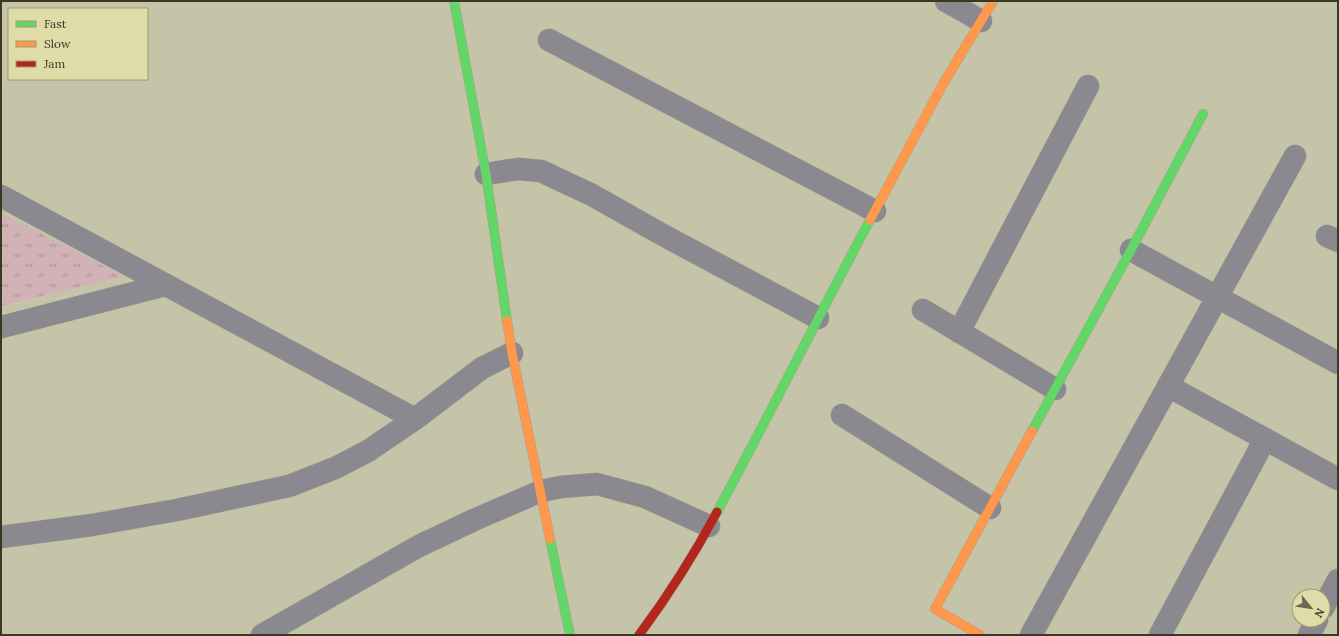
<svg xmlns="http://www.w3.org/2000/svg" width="1339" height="636" font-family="Lora,serif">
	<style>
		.park { fill: url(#park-tufts) }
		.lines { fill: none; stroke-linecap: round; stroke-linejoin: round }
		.street-casing { stroke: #a5a38d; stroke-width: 23 }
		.fast-casing { stroke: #a5a38d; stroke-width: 10 }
		.slow-casing { stroke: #a5a38d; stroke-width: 10 }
		.jam-casing { stroke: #a5a38d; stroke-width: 10 }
		.street { stroke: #89898f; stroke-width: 22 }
		.fast { stroke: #63d668; stroke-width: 9 }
		.slow { stroke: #ff974d; stroke-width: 9 }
		.jam { stroke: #b3261e; stroke-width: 9 }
	</style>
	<defs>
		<pattern id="park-tufts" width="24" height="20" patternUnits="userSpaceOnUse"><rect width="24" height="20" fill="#d1b2b6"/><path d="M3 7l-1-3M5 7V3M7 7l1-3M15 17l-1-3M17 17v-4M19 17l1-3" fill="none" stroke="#ab9294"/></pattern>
	</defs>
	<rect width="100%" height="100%" fill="#c6c4a8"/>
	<path class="park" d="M1,213L124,276L1,306Z"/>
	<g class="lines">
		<g class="street-casing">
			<path id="street" d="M946,1L981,21
				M549,40L875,211
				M486,174L518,169L541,171L592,195L663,235L818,318
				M1,196L415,419
				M1327,236L1338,241
				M1131,250L1338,363
				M923,310L1055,389
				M1,327L165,285
				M959,332L1088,86
				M1168,386L1338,479
				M842,415L990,508
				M1,537L92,525L177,510L289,486L335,468L368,451L415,419L482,368L512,353
				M1323,608L1338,580
				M262,635L419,546L476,519L541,491L561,487L597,484L645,497L709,526
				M1031,635L1295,156
				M1160,635L1265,439
				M1309,635L1317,620"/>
		</g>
		<g class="fast-casing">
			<path id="fast" d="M454,1L486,174L507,321
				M1032,431L1131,250L1203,114
				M717,512C769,416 818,317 870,220
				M550,539L570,635"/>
		</g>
		<g class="slow-casing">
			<path id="slow" d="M870,220L943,84L993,1
				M507,321L512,353L550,539
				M980,635L935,609L1032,431"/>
		</g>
		<g class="jam-casing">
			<path id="jam" d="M639,635C668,596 694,555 717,512"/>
		</g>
		<use href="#street" class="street"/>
		<use href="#fast" class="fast"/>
		<use href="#slow" class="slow"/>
		<use href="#jam" class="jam"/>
	</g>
	<rect width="1339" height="636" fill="none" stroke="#3a3823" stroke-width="4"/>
	<rect x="8" y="8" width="140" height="72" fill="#e0dca7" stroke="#9e9a72"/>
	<rect x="16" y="21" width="20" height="6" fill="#63d668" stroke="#9e9a72"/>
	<text x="44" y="28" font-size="12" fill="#3a3823">Fast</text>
	<rect x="16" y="41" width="20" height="6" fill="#ff974d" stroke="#9e9a72"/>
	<text x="44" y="48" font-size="12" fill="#3a3823">Slow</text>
	<rect x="16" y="61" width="20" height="6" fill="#b3261e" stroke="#9e9a72"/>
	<text x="44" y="68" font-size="12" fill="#3a3823">Jam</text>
	<g transform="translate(1311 608) rotate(120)"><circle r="19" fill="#e0dca7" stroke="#9e9a72"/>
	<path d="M0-3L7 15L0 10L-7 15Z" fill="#6b6952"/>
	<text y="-6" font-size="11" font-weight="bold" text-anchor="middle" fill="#3a3823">N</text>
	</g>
</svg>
